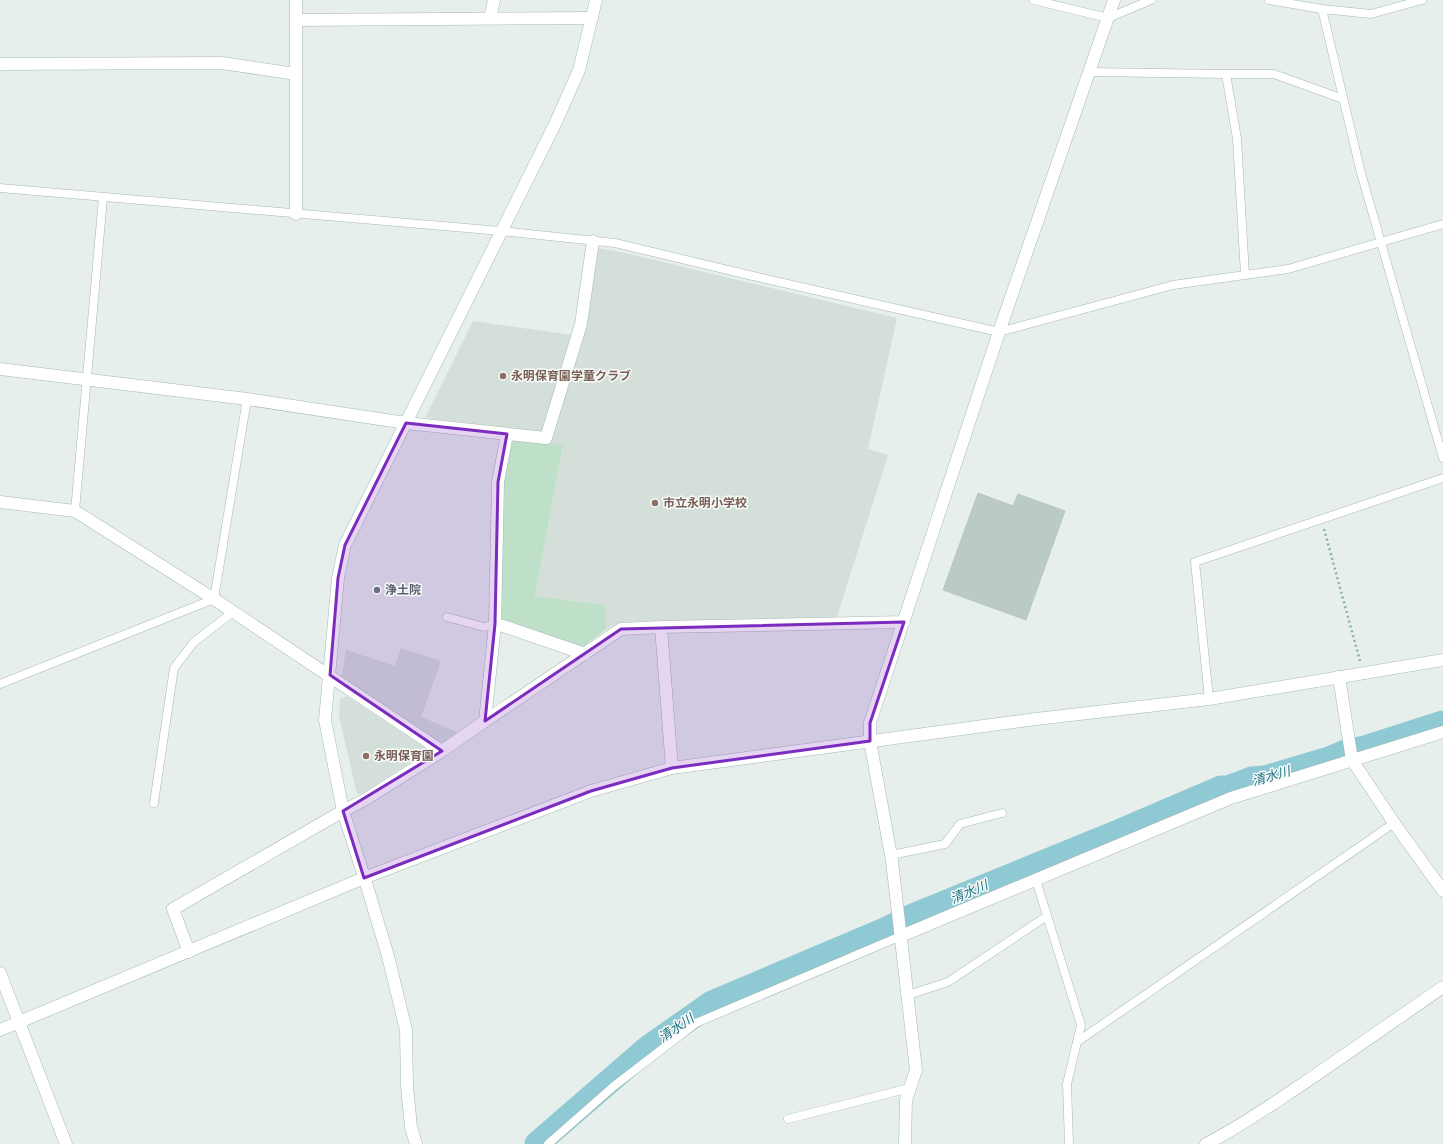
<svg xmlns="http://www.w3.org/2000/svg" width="1443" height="1144" font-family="'Archivo Narrow','Noto Sans JP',sans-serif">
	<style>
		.built { fill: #d4dfda }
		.green { fill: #bfe0c8 }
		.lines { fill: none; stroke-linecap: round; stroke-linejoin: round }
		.river { stroke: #8ec9d4; stroke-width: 25 }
		.building { fill: #bbcac4; stroke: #b8c9c2 }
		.lane-casing { stroke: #a8b8b2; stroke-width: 9 }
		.street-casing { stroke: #a8b8b2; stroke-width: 13 }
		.secondary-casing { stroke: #a4bbb3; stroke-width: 13 }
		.path { stroke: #86b3a5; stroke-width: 2.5; stroke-dasharray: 2 3; stroke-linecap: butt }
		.lane { stroke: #fff; stroke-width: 8 }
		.street { stroke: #fff; stroke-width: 12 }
		.secondary { stroke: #fff; stroke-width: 12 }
		.marked { fill: #7b2cbf; fill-opacity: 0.2; stroke: #7b2cbf; stroke-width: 3; stroke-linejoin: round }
		.education-dot { fill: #8d6e63; stroke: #f7fbf9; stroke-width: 1.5 }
		.worship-dot { fill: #6b7280; stroke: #f7fbf9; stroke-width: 1.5 }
		.labels { text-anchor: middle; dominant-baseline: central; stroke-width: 3; stroke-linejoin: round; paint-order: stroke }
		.education-label { font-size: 12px; font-weight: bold; fill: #785e54; stroke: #f7fbf9; text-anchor: start }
		.worship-label { font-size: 12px; font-weight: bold; fill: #5b616d; stroke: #f7fbf9; text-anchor: start }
		.water-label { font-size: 13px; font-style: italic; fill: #1c6f80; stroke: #f7fbf9 }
	</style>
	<rect width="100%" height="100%" fill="#e6efeb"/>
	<path class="built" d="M597,248L621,252L897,318L868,449L888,455L837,617L627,622L614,625L605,630V605L535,596L563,445L550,444L586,325Z
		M473,321L573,335L543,432L425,418Z
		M401,648L441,661L421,717L457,732L442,744L436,743L341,680L346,650L395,666Z
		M346,696L425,748V753L363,793L357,794L339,716L340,699Z"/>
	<path class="green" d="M510,440L563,445L535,596L605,605V630L584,646L575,645L504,622L500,617L501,486Z"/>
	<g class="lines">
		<path class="river" d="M537,1144L649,1047L712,1003L887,929L915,915L1118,832L1221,788H1228L1252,779L1265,778L1329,759L1348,751L1365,748L1443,723"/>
	</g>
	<path class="building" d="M978,493L1013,506L1018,494L1065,511L1026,620L943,590Z"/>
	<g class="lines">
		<g class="lane-casing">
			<path id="lane" d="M1034,0L1108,18L1151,0
				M1269,0L1322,9L1371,14L1422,0
				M1322,9L1361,173L1443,458
				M1089,72L1226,74
				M0,188L501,231L615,243L753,276L999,332L1173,285L1288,269L1443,224
				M1245,275L1237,139L1226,74H1274L1343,99
				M75,511L103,198
				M447,617L484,627L495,624
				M0,684L214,599L247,399
				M1209,699L1195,562L1443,478
				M154,803L174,668L194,642L233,612
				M891,855L945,844L960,824L1002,813
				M1036,880L1081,1025L1067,1084L1069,1144
				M908,995L948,982L1047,916
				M1077,1042L1394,823
				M788,1119L910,1088
				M548,1144L614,1086L696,1023L901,936"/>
		</g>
		<g class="street-casing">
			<path id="street" d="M296,0V214
				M490,19L494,0
				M296,20L592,18
				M0,64L222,63L296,74
				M0,369L247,399L406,423L546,438L581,324L593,241
				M0,502L75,511L214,599L442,751
				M495,624L503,626L585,654
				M661,627L672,768
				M1339,677L1352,760L1394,823L1443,891
				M485,721L495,624L498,482L507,434
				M366,883L388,956L406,1030L407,1086L411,1127L416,1144
				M901,936L1231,798L1443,732
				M189,952L173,909L343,811L366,799L442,751L485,721L621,629L661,627L904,622
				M0,973L66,1144
				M905,1144L906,1100L916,1070L892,861L870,741V723L999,332L1114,0
				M1206,1144C1238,1128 1268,1107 1298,1087C1347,1054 1395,1020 1443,987"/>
		</g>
		<g class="secondary-casing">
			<path id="secondary" d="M366,883L343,811L325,720L338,578L345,545L556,122L579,70L596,0
				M0,1030L364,878L591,791L672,768L1036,719L1209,699L1443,660"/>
		</g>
		<path class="path" d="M1324,529L1360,661"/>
		<use href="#lane" class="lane"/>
		<use href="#street" class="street"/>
		<use href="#secondary" class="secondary"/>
	</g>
	<path class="marked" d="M406,423L507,434L498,482L495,624L485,721L621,629L904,622L870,723V741L672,768L591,791L364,878L343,811L442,751L330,675L338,578L345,545Z"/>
	<g class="education-dot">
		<circle cx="503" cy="376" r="4"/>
		<circle cx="655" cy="503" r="4"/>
		<circle cx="366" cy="756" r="4"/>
	</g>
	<circle class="worship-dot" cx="377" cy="590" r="4"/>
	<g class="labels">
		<g class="education-label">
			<text x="511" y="376">永明保育園学童クラブ</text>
			<text x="663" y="503">市立永明小学校</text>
			<text x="374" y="756">永明保育園</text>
		</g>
		<g class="worship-label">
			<text x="385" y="590">浄土院</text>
		</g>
		<g class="water-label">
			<text transform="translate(1271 776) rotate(-16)">清水川</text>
			<text transform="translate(969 892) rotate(-23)">清水川</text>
			<text transform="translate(676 1028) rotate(-34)">清水川</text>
		</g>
	</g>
</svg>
